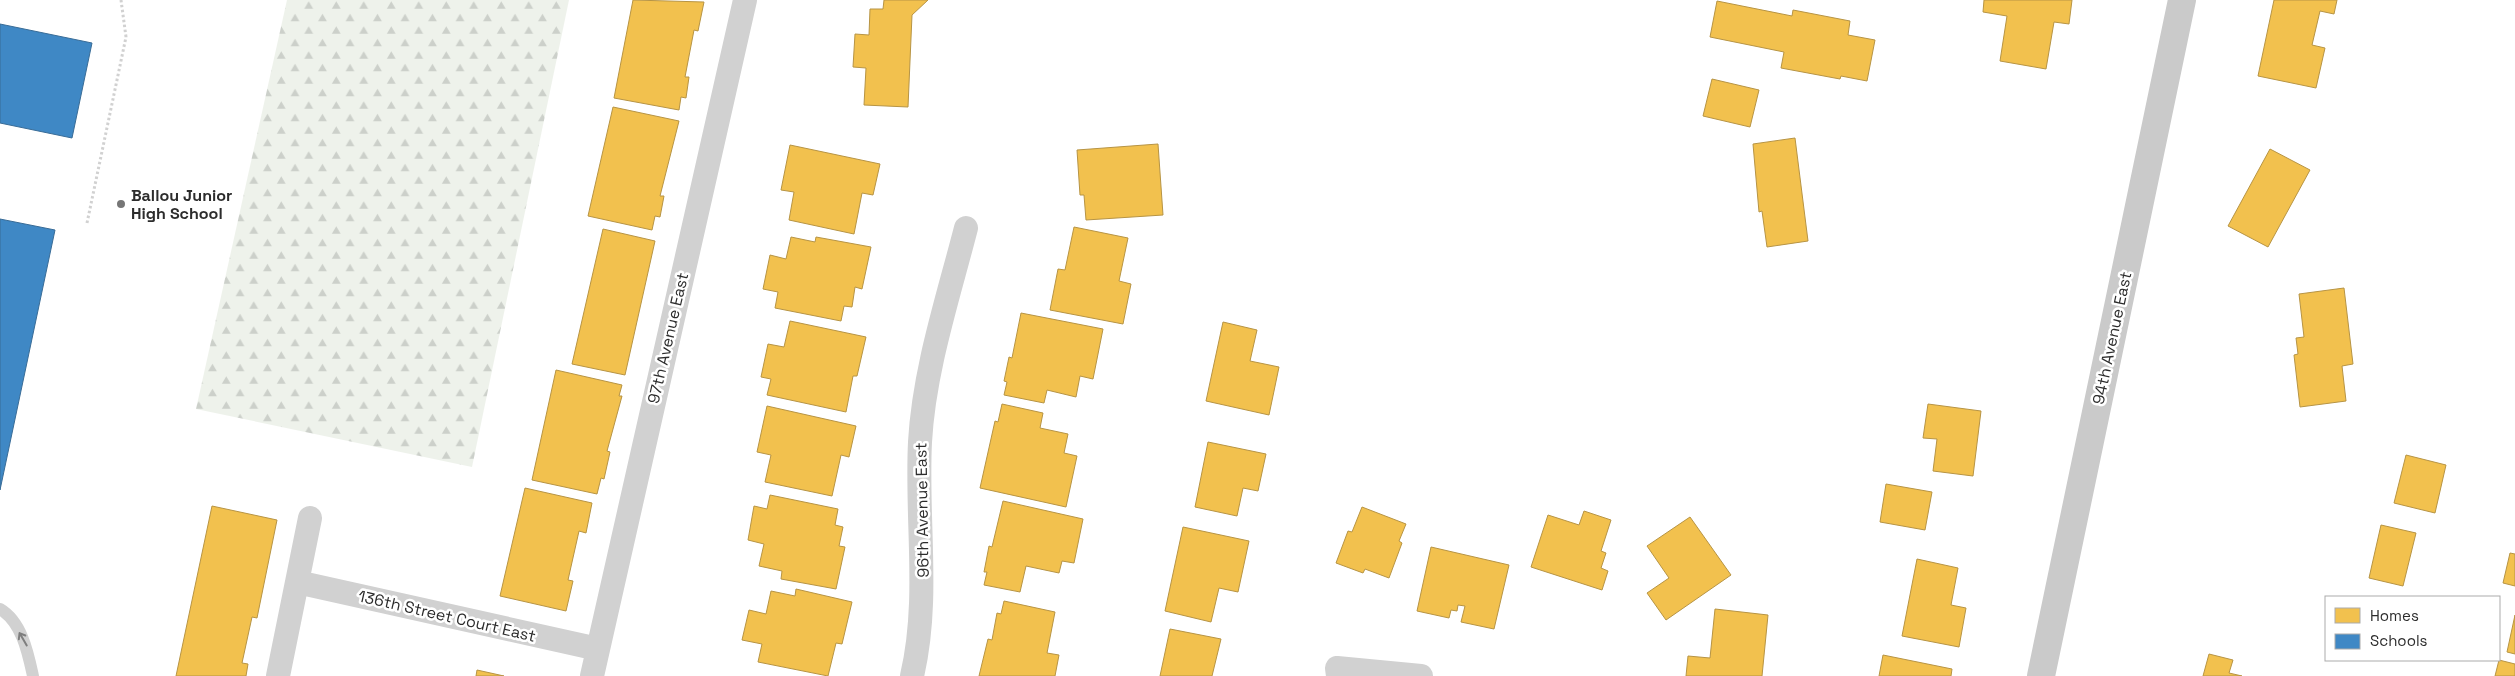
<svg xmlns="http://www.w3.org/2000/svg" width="2515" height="676" font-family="'Space Grotesk',sans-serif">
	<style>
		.forest { fill: url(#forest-firs) }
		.homes { fill: #f2c14e; stroke: #b79444 }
		.schools { fill: #3f88c5; stroke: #396c97 }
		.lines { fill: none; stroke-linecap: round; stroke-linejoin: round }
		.path { stroke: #d1d1d1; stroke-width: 3; stroke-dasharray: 2.5 2.5; stroke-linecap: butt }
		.service { stroke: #d1d1d1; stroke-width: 12 }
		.minor { stroke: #d1d1d1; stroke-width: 24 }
		.secondary { stroke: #cacaca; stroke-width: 28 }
		.oneway { stroke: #7e7e7e }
		.poi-dot { fill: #767676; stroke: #fff; stroke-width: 2 }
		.labels { text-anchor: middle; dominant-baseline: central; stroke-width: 5; stroke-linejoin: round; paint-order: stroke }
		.poi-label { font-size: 16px; font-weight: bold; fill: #2c2c2c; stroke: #fff; text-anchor: start }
		.street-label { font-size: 16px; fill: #2c2c2c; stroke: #fff }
	</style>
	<defs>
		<pattern id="forest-firs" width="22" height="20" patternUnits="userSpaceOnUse" patternTransform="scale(1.25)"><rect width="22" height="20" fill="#eef2eb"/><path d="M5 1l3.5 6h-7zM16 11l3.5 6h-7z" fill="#ccd0ca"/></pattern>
	</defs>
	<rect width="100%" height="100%" fill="#fff"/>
	<path class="forest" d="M287,0H569L472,467L196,409Z"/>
	<path class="homes" d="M633,0L704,2L698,31L694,30L685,77H689L686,98L681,97L679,110L614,98Z
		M884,0H928L912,15L908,107L864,105L866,68L853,67L855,34L869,35L870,9H883Z
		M1984,0H2072L2069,24L2054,22L2046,69L2000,61L2007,16L1983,12Z
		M2274,0H2337L2334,14L2320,11L2312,45L2325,48L2316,88L2258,76Z
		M1717,1L1792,16L1793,10L1850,21L1848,35L1875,40L1867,81L1841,76L1840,79L1781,68L1784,52L1710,37Z
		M1712,79L1759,90L1750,127L1703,116Z
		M613,107L679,121L660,196H664L660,217L655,216L652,230L588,216Z
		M1795,138L1808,241L1767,247L1762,211L1759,212L1753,144Z
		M1158,144L1163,215L1086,220L1084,195H1080L1077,150Z
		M790,145L880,164L873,195L862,193L854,234L789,220L794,192L781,190Z
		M2270,149L2310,170L2268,247L2228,226Z
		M1074,227L1128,238L1119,281L1131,284L1123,324L1050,310L1058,269L1065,270Z
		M603,229L655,241L625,375L572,364Z
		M791,237L815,242L816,237L871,247L862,289L855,287L852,307L844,306L841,321L775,308L778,292L763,289L770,255L786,259Z
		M2344,288L2353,364L2342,366L2346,401L2300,407L2294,355L2298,354L2296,338L2304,337L2299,294Z
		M1021,313L1103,329L1093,379L1080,376L1076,397L1047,390L1044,403L1004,395L1007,382L1004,381L1009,357L1012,358Z
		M790,321L866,337L857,376H853L846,412L767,395L771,379L761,377L768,344L784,347Z
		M1223,322L1257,330L1250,361L1279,367L1269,415L1206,401Z
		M556,370L622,385L619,396H622L607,451L610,452L604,479L601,478L597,494L532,480Z
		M1002,404L1043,413L1040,428L1068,434L1064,453L1077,456L1066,507L980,488L995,421L998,422Z
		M1928,404L1981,411L1973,476L1933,471L1937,439L1923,438Z
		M767,406L856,426L849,457L841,455L832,496L765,482L771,455L757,452Z
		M1208,442L1266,454L1258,491L1243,488L1237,516L1195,507Z
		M2406,455L2446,465L2435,513L2394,503Z
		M1886,484L1932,492L1925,530L1880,522Z
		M525,488L592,503L586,533L579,531L568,580L573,581L566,611L500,596Z
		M770,495L838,509L835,525L843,527L839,546L845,547L836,589L781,579L782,571L759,566L764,544L748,540L754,506L767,509Z
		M1003,501L1083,519L1074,563L1062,561L1059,573L1026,566L1020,592L984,585L987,572H984L989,546L992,547Z
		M212,506L277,520L257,618L252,617L242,663L248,664L246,676H176Z
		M1362,507L1406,524L1399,541L1402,543L1389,578L1365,569L1363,573L1336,563L1348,531L1352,532Z
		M1584,511L1611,520L1601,551L1606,553L1601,568L1608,571L1602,590L1531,567L1548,515L1579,525Z
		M1690,517L1731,575L1666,620L1647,593L1669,578L1647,546Z
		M2381,525L2416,533L2403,586L2369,578Z
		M1183,527L1249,541L1238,592L1219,588L1211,622L1165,611Z
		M1431,547L1509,565L1494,629L1461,622L1465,606L1458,605L1457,611L1451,610L1449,618L1417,611Z
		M2510,553L2515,554V586L2503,583Z
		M1917,559L1958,568L1951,605L1966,608L1959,647L1902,636Z
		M796,589L852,602L842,644L836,643L828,676L758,662L762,644L742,640L749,610L766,614L771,591L795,596Z
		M1004,601L1055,612L1047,653L1059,655L1055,676H979L988,639L992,640L997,613L1001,614Z
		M1715,609L1768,615L1762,676H1686L1688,656L1710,658Z
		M2515,615V654L2507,652Z
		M1170,629L1221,639L1212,676H1160Z
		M2209,654L2233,660L2229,673L2242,676H2203Z
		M1883,655L1952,669L1951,676H1879Z
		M2499,660L2515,664V676H2495Z
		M477,670L504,676H476Z"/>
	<path class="schools" d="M0,24L92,43L72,138L0,123Z
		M0,219L55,230L0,490Z"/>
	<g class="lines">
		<path class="path" d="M87,223L126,37L121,0"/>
		<path class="service" d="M0,609C22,622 28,653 33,676"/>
		<path class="minor" d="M297,582L598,649
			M278,676L310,518
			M592,676L745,0
			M912,676C930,599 916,521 920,442C924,370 948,298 966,228
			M1338,676L1337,668L1421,676"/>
		<path class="secondary" d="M2041,676L2182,0"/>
	</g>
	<defs><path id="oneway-shaft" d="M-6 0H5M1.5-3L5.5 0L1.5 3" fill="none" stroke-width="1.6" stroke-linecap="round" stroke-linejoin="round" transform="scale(1.25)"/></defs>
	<use class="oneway" href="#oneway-shaft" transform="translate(23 639) rotate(-120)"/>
	<circle class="poi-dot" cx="121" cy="204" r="5"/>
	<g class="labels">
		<g class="poi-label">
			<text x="131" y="195">Ballou Junior<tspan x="131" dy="18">High School</tspan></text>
		</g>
		<g class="street-label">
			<text transform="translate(668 338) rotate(-77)">97th Avenue East</text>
			<text transform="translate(2112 338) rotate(-78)">94th Avenue East</text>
			<text transform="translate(922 510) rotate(-91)">96th Avenue East</text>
			<text transform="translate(447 616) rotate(13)">136th Street Court East</text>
		</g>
	</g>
	<rect x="2325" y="596" width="175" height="65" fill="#ffffff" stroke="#ababab"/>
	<rect x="2335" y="608" width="25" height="15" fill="#f2c14e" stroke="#ababab"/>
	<text x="2370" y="621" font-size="15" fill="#2c2c2c">Homes</text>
	<rect x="2335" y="634" width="25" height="15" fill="#3f88c5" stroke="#ababab"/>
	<text x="2370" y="646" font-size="15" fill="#2c2c2c">Schools</text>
</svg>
